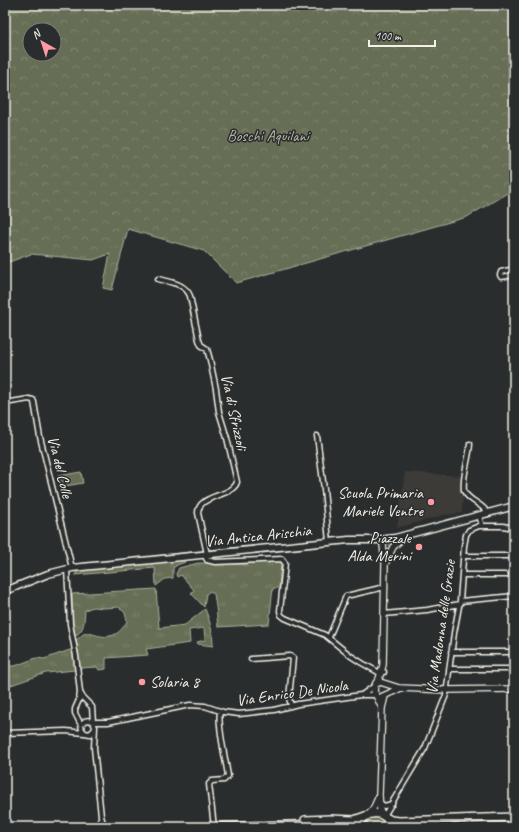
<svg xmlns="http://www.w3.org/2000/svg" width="519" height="832" font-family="Caveat,sans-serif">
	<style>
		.built { fill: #3c3a38 }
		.grass { fill: url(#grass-tufts); stroke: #adb09e }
		.forest { fill: url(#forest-crowns); stroke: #adb09e; fill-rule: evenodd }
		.pitch { fill: #666e54; stroke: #adb09e }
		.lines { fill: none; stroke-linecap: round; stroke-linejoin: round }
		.minor-casing { stroke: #f4f1e8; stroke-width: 7 }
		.tertiary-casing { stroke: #f4f1e8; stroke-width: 8 }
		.secondary-casing { stroke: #f4f1e8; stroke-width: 9 }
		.primary-casing { stroke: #f4f1e8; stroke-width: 10 }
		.minor { stroke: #2a2d2e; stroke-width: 4 }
		.tertiary { stroke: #2a2d2e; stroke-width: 5.5 }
		.secondary { stroke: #2a2d2e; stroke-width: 6 }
		.primary { stroke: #2a2d2e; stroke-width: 7 }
		.poi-dot { fill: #ff9aa2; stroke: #2a2d2e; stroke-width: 1.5 }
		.labels { text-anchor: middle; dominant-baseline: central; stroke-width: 3; stroke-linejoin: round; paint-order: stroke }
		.park-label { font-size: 16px; fill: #b4b6a5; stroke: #2a2d2e }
		.street-label { font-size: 16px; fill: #f4f1e8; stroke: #2a2d2e }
		.poi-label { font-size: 16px; fill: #f4f1e8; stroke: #2a2d2e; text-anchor: end }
	</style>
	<defs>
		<pattern id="grass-tufts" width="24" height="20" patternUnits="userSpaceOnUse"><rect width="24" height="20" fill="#666e54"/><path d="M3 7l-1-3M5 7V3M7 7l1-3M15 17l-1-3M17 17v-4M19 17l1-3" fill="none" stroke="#7c836d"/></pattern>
		<pattern id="forest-crowns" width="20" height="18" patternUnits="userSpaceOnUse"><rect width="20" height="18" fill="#666e54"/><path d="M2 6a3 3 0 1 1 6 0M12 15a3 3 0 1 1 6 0" fill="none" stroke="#7c836d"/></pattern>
	</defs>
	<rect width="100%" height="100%" fill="#2a2d2e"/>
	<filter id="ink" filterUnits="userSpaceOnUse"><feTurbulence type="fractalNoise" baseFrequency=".025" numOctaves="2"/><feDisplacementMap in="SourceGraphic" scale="8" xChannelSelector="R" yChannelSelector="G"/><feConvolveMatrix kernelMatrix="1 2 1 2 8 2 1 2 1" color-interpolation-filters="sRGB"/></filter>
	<g filter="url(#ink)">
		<path class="built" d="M405,472L461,476V490L463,495L462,513L444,515L397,528Z"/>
		<path class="grass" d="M184,560L185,562L177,565L173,568V578L165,579L156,586L155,568L75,575L78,570Z
			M277,560L281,561L279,588H273L269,624L218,627L216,607L214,594L210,591L206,594L204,607L191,593L194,590L181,575L177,577L176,574L179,568L198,563L244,564Z
			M156,589L159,628L185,625L205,609C210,621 213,632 213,646L198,644L197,642L205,640L204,628L189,630L190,643L146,649L148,655L106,658V669L99,670L97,667L80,668L76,640C79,638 82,634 86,633C90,633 92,634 96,635C110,639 120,635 127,621L125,613L119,607L105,608L93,607L85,610C84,621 85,630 75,636L73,626L72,594Z
			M73,649L75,670L46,673L5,687V666H15L36,658L44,659Z
			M375,816L382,819L387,827H362C365,821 368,817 375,816Z"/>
		<path class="forest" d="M5,5H514V189L467,217L236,283L204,251L128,229L112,290L103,288L110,254L93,260L31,254L9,262L5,253ZM30,30H54V54H30Z"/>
		<path class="pitch" d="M81,472L83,483L60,487L58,476Z"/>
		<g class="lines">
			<g class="minor-casing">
				<path id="minor" d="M514,269L501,272L500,275L501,277L514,275
					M158,279C169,282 185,283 190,296L199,340L201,345L207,349L210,360L216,389L219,412L227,438L237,482C233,497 198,494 198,513L207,554
					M5,403L29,399L33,400L34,402L40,437L72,568
					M317,436L324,489L329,542
					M470,444C469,460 462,475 464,491C469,502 483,503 488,514
					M479,516L482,526
					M204,554L207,560L215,562L282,559L285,563L280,611L281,615L285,618L325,635L351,656L362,663L378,672H384
					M464,556H509L514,557
					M67,569L70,624L76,656L80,692L79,700L75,709V713L81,725
					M462,575H506
					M460,601L514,596
					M384,614L427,610L460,604
					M329,637L346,596L385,587
					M451,652H514
					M251,659L290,656L293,658L289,698L291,706
					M449,669H514
					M81,694L83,698L92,707L93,722
					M363,694L374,686
					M93,722H108L190,705L205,706L223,712L239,714L274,710L298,704L361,695H376
					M94,730L90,734L85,733L82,730L81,725C84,720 88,719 93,722L95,727L94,748L101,816L103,823L107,827
					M5,733L66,731L84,733
					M379,802L384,806L392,804
					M384,816L425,748L446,695L454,633L460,601L464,546L466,535L469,530L479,526H503L514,528
					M97,827L101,818
					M214,827L209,784L212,781L224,780L228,776C226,761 217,724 220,712
					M414,827L422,822"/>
			</g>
			<g class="tertiary-casing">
				<path id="tertiary" d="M385,563L383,545L385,540
					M376,683L379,679L383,665L385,564L393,547L406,535
					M381,697L399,689
					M382,708L374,691L375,685L380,682L399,688L446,690L514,689
					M369,815L374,807L378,798
					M384,816L380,810L379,795L382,708L385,696"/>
			</g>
			<g class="secondary-casing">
				<path id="secondary" d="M5,591L48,574L72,568L349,540H380L395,538L514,506"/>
			</g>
			<g class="primary-casing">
				<path id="primary" d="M384,816L391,820L399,821L514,817
					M305,820L330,819L354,820L368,815
					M204,827L329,824L347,827
					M359,827C363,809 387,809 391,827"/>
			</g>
			<use href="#minor" class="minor"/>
			<use href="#tertiary" class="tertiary"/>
			<use href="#secondary" class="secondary"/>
			<use href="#primary" class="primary"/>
		</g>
	</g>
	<g class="poi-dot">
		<circle cx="431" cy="502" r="4"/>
		<circle cx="419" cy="547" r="4"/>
		<circle cx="142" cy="682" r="4"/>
	</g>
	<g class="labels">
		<g class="park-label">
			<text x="268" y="136">Boschi Aquilani</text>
		</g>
		<g class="street-label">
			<text transform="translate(234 412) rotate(78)">Via di Sfrizzoli</text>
			<text transform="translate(60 467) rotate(76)">Via del Colle</text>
			<text transform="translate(258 536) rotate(-6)">Via Antica Arischia</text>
			<text transform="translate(441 627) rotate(-82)">Via Madonna delle Grazie</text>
			<text transform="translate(292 693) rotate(-8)">Via Enrico De Nicola</text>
		</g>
		<g class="poi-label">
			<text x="423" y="493">Scuola Primaria<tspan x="423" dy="18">Mariele Ventre</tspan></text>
			<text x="411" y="538">Piazzale<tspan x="411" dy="18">Alda Merini</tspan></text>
			<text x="150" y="682" text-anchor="start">Solaria 8</text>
		</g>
	</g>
	<rect width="519" height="832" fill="none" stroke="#2a2d2e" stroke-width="20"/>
	<rect x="10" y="10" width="499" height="812" fill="none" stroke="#f4f1e8" stroke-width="1.5" filter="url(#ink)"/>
	<g transform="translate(42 42) rotate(321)"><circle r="19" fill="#2a2d2e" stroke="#7b7b78"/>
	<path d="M0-3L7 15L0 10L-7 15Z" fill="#ff9aa2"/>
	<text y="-6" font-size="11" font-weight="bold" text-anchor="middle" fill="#f4f1e8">N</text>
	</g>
	<path d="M369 40v6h66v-6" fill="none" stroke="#f4f1e8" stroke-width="2"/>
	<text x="375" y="40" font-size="12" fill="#f4f1e8" stroke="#2a2d2e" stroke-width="3" paint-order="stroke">100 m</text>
</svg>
